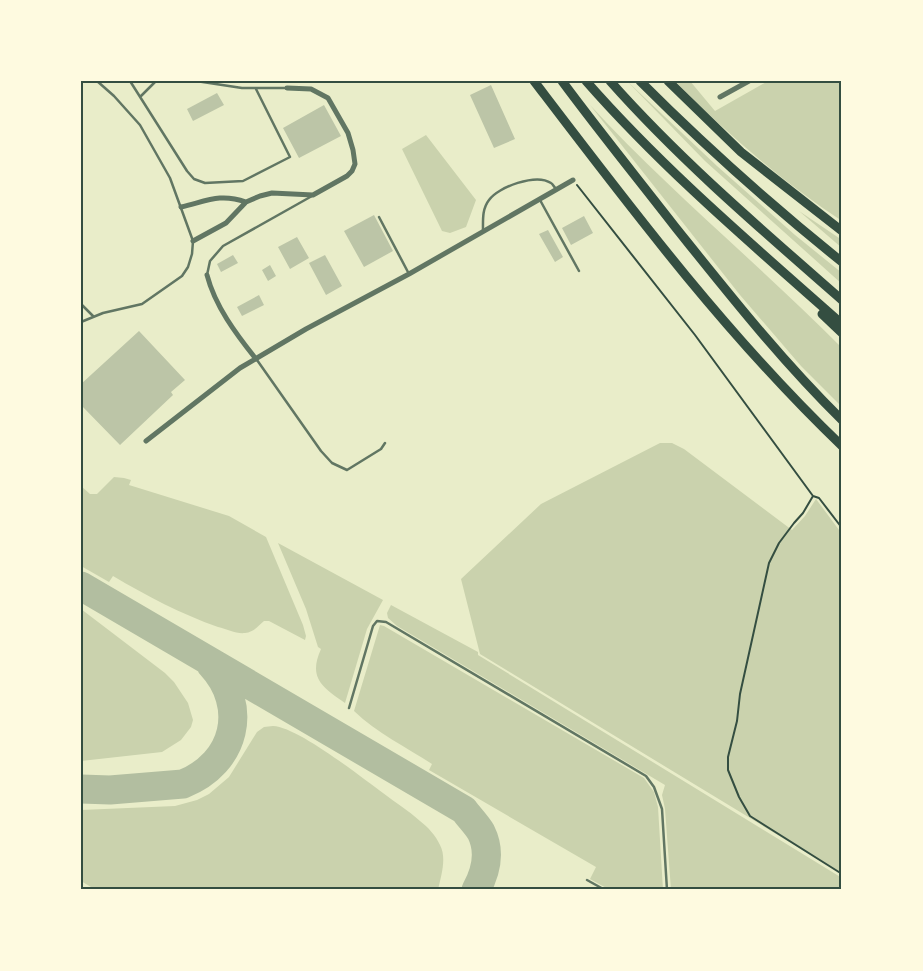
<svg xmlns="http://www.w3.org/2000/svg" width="923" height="971" font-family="'Public Sans',sans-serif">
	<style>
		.green { fill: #cad2ad }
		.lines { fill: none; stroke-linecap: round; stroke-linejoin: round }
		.taxiway { stroke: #b2bea0; stroke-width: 29 }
		.building { fill: #bcc5a7 }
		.path { stroke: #344e41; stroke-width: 2 }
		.service { stroke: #617663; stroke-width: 2.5 }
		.minor { stroke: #617663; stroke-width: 5 }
		.trunk { stroke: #344e41; stroke-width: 9 }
		.motorway { stroke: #344e41; stroke-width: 9 }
		.neatline { fill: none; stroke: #344e41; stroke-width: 2 }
	</style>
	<rect width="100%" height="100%" fill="#e9edc9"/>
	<path class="green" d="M627,81L717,166L795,235L842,273V284L705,161Z
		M675,81H690L715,111L768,81H842V221C781,181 726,133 675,81Z
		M590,105C669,191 760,265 842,348V407L801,366L740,295Z
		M426,135L476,200L466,227L450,233L442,231L402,149Z
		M799,211L842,240V248Z
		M660,443H672L684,449L792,530L805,516L816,499L842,534V874L480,654L461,579L541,504Z
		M114,477L124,478L131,480L129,485L229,516L266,537L303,625L306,636L305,640L269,621H264C258,626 254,632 245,633C236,634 227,629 218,627C181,614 147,596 113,576L109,582L81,566V486L90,494H97Z
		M278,543L383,600L367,629L345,703C322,687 308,678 321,649L318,647L306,609Z
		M391,605L478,652V655L842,878V890H671L665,809L662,795L665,785L397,626L388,618L387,613Z
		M81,609L165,673L174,682L188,703L193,720L191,727L181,740L162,752L81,761Z
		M380,625L384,626L644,778L654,792L658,807L663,890H610L590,879L596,867L429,770L432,764C406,747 377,733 354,711Z
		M273,726C298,727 361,777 383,793C396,803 409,811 420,821C428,827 436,836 440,845C447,858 441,876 438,890H96L81,881V810L175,806L197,800L209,794L229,777L257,732L264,727Z"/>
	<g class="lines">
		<path class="taxiway" d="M81,586L464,810C469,817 477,825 481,832C491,852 486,872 476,890
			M81,789L110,790L183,784C236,763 249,706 211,665"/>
	</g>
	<path class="building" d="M491,85L515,139L494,148L470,95Z
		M217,93L224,105L193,121L187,109Z
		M324,105L341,136L299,158L283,128Z
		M374,215L393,251L364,267L344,231Z
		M584,216L593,233L571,245L562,228Z
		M548,230L563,257L555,262L539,234Z
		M297,237L309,258L290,269L278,247Z
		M233,255L238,263L221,272L217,264Z
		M325,255L342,286L326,295L309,263Z
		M270,265L276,276L268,281L262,270Z
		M259,295L264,305L242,316L237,307Z
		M139,331L185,380L171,392L173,395L120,445L81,405V384Z"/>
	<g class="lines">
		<path class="path" d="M577,185L695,335L813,496L803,513L794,523L779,543L769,563L740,694L737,721L728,757V770L739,797L750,816L842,874
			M813,496L819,498L842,528"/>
		<path class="service" d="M130,81L187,171L194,179L205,183L243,181L290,157L256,89
			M196,81L242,88H286
			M141,96L156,81
			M540,200L579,271
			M379,217L409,274
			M483,231C483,220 482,209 489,200C498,187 536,173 551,183C553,184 554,187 556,189
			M207,275L210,261L223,246L312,196
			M81,304L93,316
			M81,322L103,313L142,304L182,276L188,267L192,254L193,241L170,178L140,125L114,96L97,81
			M257,360L321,451L332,463L347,470L381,449L385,443
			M349,708L373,626L377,621L386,622L646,776L654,787L662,809L667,890
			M587,880L605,890"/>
		<path class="minor" d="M720,97L749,81
			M181,207C207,201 220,193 246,202
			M193,241L226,223L246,202L260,196L272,193L313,195L347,176L352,171L355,164L353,150L348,133L328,98L311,89L287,88
			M207,275C215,306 236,334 256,359
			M146,441L240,368L306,329L409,274L573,180"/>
		<path class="trunk" d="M534,81C630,207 727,336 842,446
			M668,81L741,152L842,231"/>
		<path class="motorway" d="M562,81C599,131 638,179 676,228C729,294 781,360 842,420
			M586,81C664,170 754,246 842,324
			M610,81C681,161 762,230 842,300
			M640,81C704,145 771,205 842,262
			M822,314L842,333"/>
	</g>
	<rect width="923" height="971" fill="none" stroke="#fefae0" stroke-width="165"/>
	<rect x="82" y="82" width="758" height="806" class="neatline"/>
</svg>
